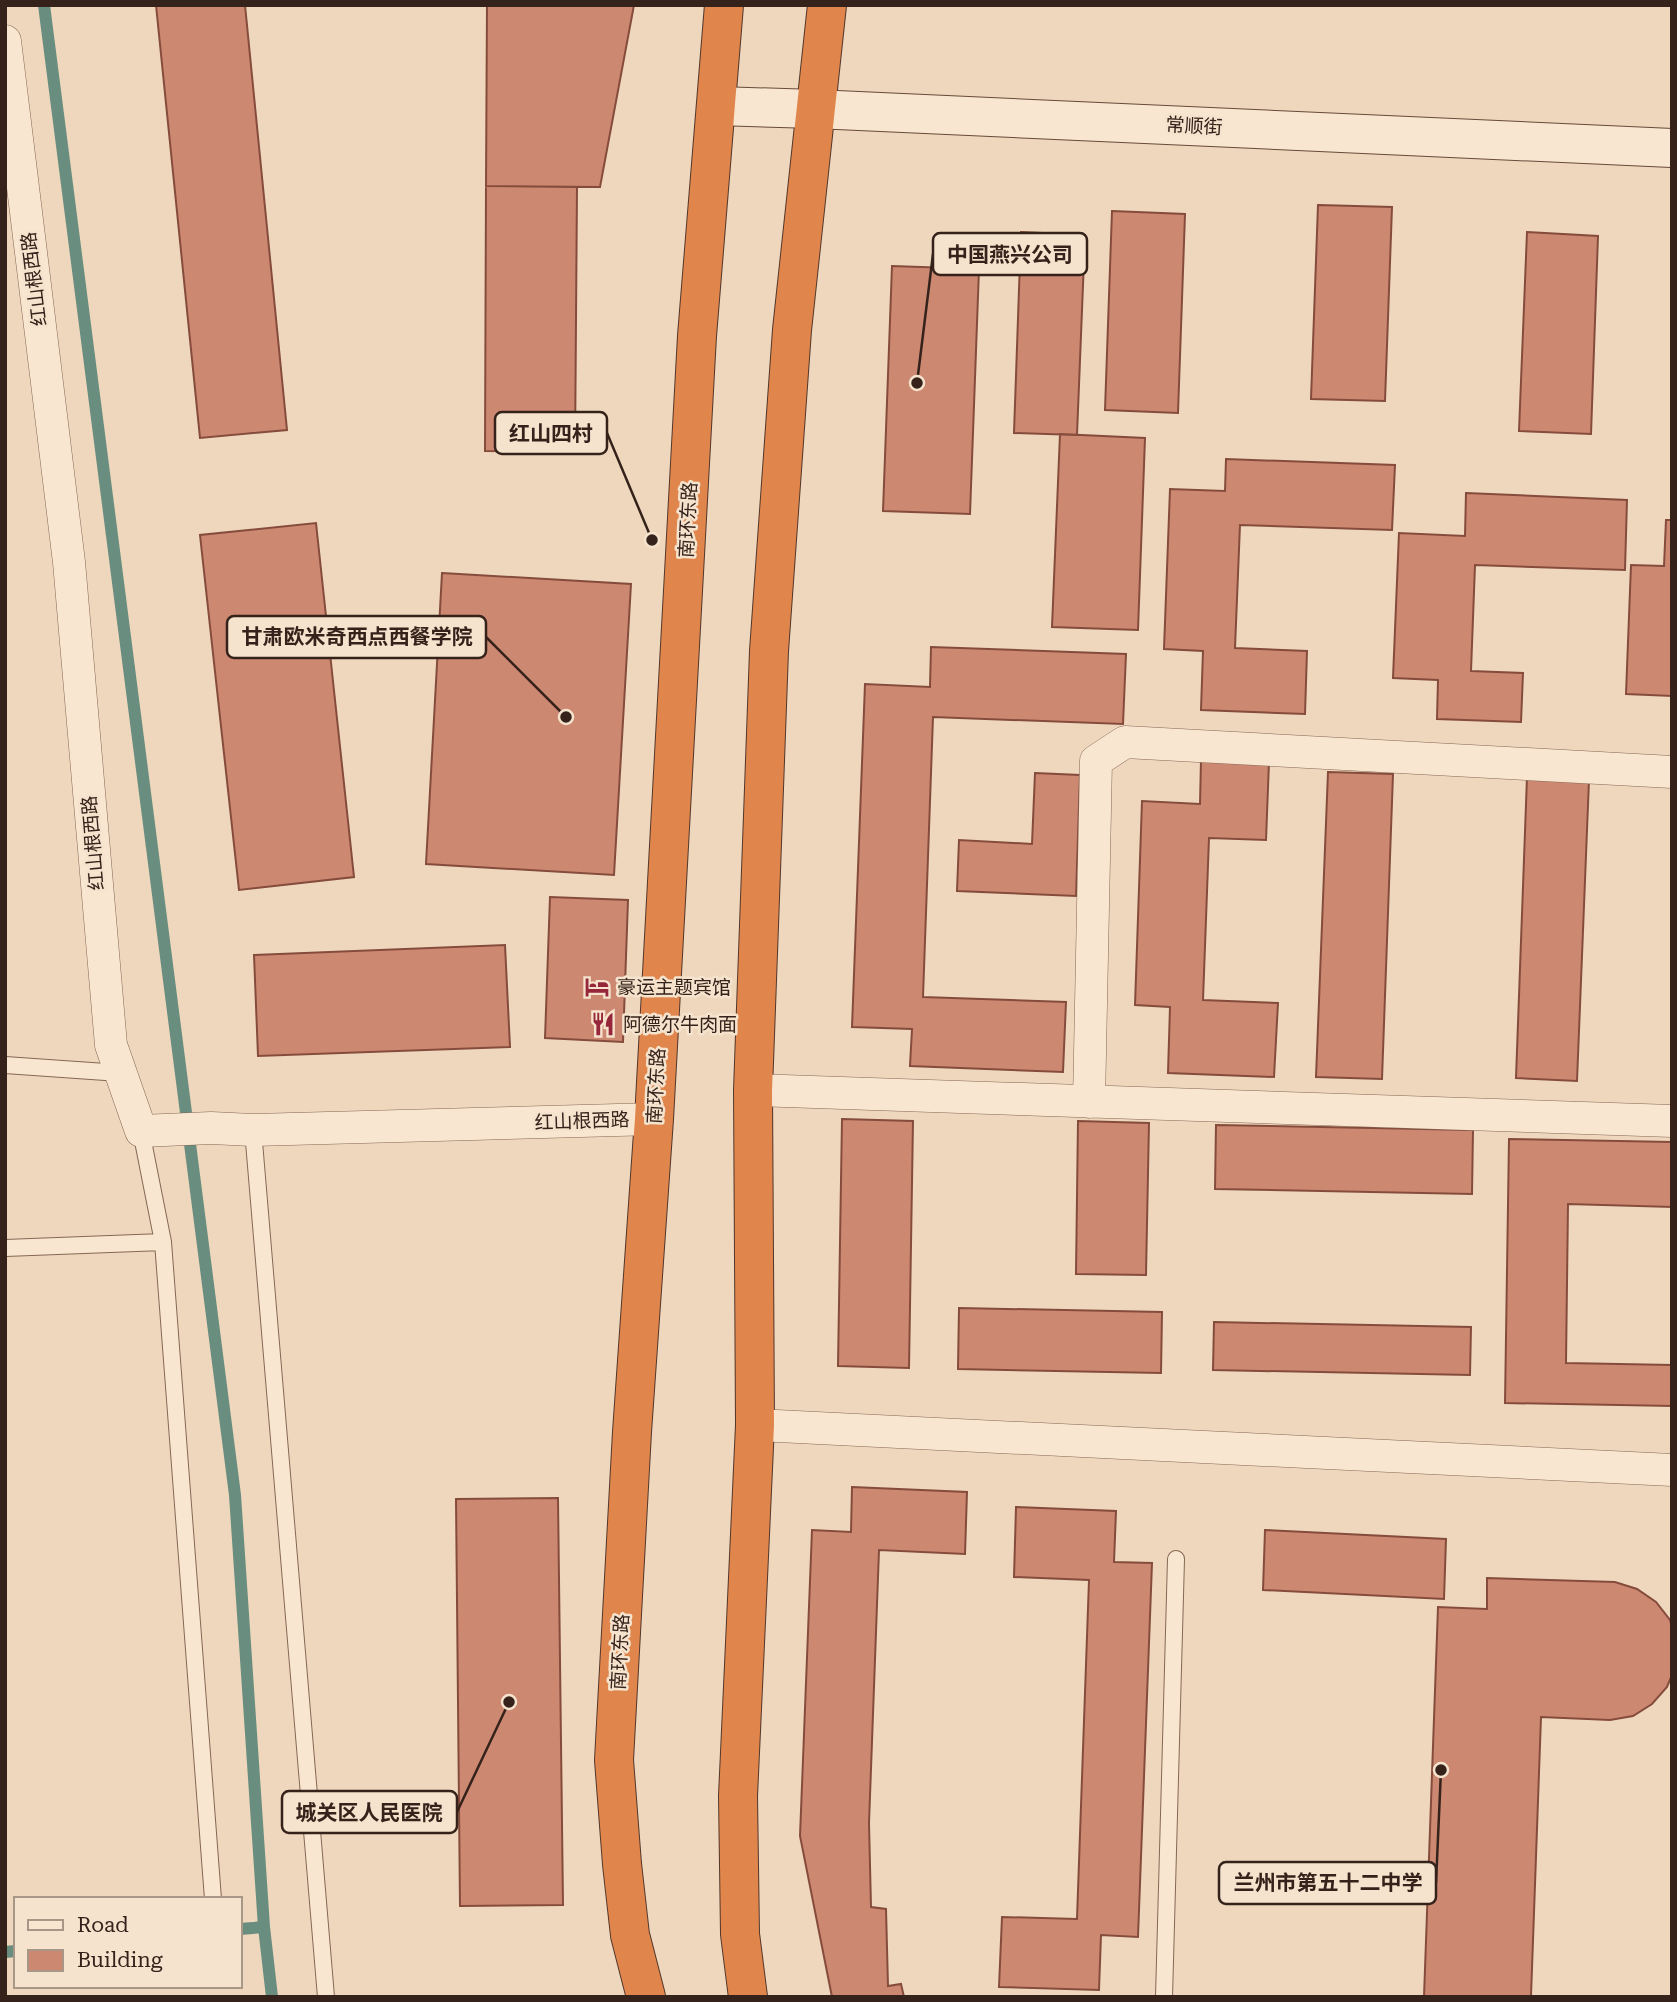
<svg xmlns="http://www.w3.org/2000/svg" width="1677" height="2002" font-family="'Roboto Serif','Noto Sans SC',serif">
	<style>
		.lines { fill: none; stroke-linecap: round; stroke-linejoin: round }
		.stream { stroke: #698d7e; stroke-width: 12 }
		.building { fill: #cd8872; stroke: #854c3c; stroke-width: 2 }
		.lane-casing { stroke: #866756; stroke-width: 18 }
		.street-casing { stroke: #866756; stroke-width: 33 }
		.secondary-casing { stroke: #68493a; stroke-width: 40 }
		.highway-casing { stroke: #53372b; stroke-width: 40 }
		.lane { stroke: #f9e6d0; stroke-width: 16 }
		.street { stroke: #f9e6d0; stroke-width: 32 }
		.secondary { stroke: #f9e6d0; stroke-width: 38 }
		.highway { stroke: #e0854b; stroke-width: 38 }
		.labels { text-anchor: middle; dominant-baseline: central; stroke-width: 5; stroke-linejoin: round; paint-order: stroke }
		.street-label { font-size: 19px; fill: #35231b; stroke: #f5e3cd }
		.poi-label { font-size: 19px; fill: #35231b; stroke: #f5e3cd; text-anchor: start }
		.leader { fill: none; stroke: #35231b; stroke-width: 2.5 }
		.callout-dot { fill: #35231b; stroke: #f5e3cd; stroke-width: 2.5 }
		.callout { fill: #f5e3cd; stroke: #35231b; stroke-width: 2.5 }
		.callout-label { font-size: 21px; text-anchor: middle; font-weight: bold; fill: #35231b }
	</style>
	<rect width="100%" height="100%" fill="#eed7bd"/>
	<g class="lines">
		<path class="stream" d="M44,5L235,1495L264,1927L272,1997
			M240,1929L264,1927
			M5,1952L16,1951"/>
	</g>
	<path class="building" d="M156,5H245L287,430L200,438Z
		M487,5H634L600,187L486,186Z
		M486,186L577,187L575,452L485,451Z
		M1318,205L1392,207L1385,401L1311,399Z
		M1112,211L1185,214L1178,413L1105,410Z
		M1021,232L1085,235L1077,435L1014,433Z
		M1527,232L1598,236L1591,434L1519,431Z
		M892,266L979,269L970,514L883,511Z
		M1060,434L1145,438L1138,630L1052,627Z
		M1226,459L1395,465L1392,530L1240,525L1235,648L1307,651L1305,714L1201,710L1203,651L1164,649L1170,489L1225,491Z
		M1466,493L1627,500L1625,570L1475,565L1471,671L1523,673L1521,722L1437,719L1438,680L1393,678L1399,533L1465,536Z
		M1666,520H1672V696L1626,694L1631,565L1664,566Z
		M316,523L354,877L239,890L200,535Z
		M442,573L631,584L614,875L426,864Z
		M931,647L1126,654L1123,724L933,717L923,997L1066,1002L1063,1072L910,1066L912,1029L852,1027L865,684L930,687Z
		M1201,760L1269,762L1266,840L1209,838L1203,1000L1278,1003L1274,1077L1168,1073L1170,1007L1135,1005L1142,801L1200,804Z
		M1328,772L1393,774L1382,1079L1316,1077Z
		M1035,773L1080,775L1076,896L957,891L959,840L1032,844Z
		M1527,777L1589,780L1577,1081L1516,1078Z
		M550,897L628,900L623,1042L545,1038Z
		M505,945L510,1047L258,1056L254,955Z
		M842,1119L913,1121L909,1368L838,1366Z
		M1078,1121L1149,1123L1146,1275L1076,1274Z
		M1216,1125L1473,1130L1472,1194L1215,1189Z
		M1509,1139L1672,1142V1207L1568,1204L1566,1363L1672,1365V1406L1505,1403Z
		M959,1308L1162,1312L1161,1373L958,1369Z
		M1214,1322L1471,1327L1470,1375L1213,1370Z
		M852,1487L967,1492L965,1554L879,1550L869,1823L871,1907L886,1909L888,1986L901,1984L904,1997H832L800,1836L812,1530L851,1532Z
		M558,1498L563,1905L460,1906L456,1499Z
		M1016,1507L1116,1511L1114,1562L1152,1563L1138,1937L1101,1935L1099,1990L999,1987L1002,1917L1077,1919L1089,1580L1014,1577Z
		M1265,1530L1446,1539L1444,1599L1263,1590Z
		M1487,1578L1615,1582L1637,1589L1656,1602L1670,1620L1672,1628V1675L1667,1687L1652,1704L1633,1716L1610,1720L1541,1717L1531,1996L1424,1997L1438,1607L1487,1609Z"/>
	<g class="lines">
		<g class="lane-casing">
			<path id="lane" d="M5,1065L120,1073
				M253,1130L326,1997
				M141,1131L163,1242L213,1899
				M5,1248L163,1242
				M1164,1997L1176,1559"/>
		</g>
		<g class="street-casing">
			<path id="street" d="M5,41L69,562L111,1045L141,1131L211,1128L253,1130L654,1119
				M753,1090L1672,1121
				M1089,1102L1096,761L1125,742L1672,772
				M755,1425L1672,1470"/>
		</g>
		<g class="secondary-casing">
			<path id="secondary" d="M717,106L815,109L1672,148"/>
		</g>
		<g class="highway-casing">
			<path id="highway" d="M646,1997L630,1935L622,1864L614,1760L632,1432L654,1119L697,336L724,5
				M748,1997L740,1934L738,1796L755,1425L753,1090L769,651L792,330L827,5"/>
		</g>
		<use href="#lane" class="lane"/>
		<use href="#street" class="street"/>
		<use href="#secondary" class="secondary"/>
		<use href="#highway" class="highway"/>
	</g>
	<defs>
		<g id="hotel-bare" transform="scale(1.89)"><path d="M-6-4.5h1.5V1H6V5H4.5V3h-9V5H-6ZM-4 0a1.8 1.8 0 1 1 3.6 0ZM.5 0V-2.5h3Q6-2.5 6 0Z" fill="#96263a" stroke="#f5e3cd" stroke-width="2.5" paint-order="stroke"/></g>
		<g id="restaurant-bare" transform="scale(1.89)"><path d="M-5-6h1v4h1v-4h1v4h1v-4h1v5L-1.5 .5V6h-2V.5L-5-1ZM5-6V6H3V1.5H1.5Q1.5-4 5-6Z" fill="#96263a" stroke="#f5e3cd" stroke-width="2.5" paint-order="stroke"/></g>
	</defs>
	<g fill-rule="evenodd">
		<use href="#hotel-bare" x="597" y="987"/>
		<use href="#restaurant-bare" x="603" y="1024"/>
	</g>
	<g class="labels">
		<g class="street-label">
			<text transform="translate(1194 126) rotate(3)">常顺街</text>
			<text transform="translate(34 279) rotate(-97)">红山根西路</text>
			<text transform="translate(688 520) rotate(-87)">南环东路</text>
			<text transform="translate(93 843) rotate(-95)">红山根西路</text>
			<text transform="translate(656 1086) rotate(-87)">南环东路</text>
			<text transform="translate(582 1121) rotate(-2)">红山根西路</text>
			<text transform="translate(620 1652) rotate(-87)">南环东路</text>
		</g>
		<g class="poi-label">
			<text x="617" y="987">豪运主题宾馆</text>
			<text x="623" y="1024">阿德尔牛肉面</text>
		</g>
	</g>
	<path class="leader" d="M917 383L933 254M652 540L607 433M566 717L486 637M509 1702L457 1812M1441 1770L1436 1883"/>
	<g class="callout-dot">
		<circle cx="917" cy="383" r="7"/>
		<circle cx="652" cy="540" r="7"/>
		<circle cx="566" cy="717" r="7"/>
		<circle cx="509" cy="1702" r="7"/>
		<circle cx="1441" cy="1770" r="7"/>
	</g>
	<g class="callout">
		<rect x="933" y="233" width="154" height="42" rx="7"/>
		<rect x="495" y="412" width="112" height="42" rx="7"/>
		<rect x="227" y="616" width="259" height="42" rx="7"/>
		<rect x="282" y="1791" width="175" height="42" rx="7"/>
		<rect x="1219" y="1862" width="217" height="42" rx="7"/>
	</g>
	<g class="callout-label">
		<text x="1010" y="262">中国燕兴公司</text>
		<text x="551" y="441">红山四村</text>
		<text x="357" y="644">甘肃欧米奇西点西餐学院</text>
		<text x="369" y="1820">城关区人民医院</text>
		<text x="1328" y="1890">兰州市第五十二中学</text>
	</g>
	<rect width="1677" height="2002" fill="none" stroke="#35231b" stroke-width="14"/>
	<rect x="14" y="1897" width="228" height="91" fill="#f5e3cd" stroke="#a89686" stroke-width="2"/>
	<rect x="28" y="1920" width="35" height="10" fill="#f9e6d0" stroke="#a89686" stroke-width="2"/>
	<text x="77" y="1932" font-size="21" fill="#35231b">Road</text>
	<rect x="28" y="1950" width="35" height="21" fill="#cd8872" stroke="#a89686" stroke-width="2"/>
	<text x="77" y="1967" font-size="21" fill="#35231b">Building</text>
</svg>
